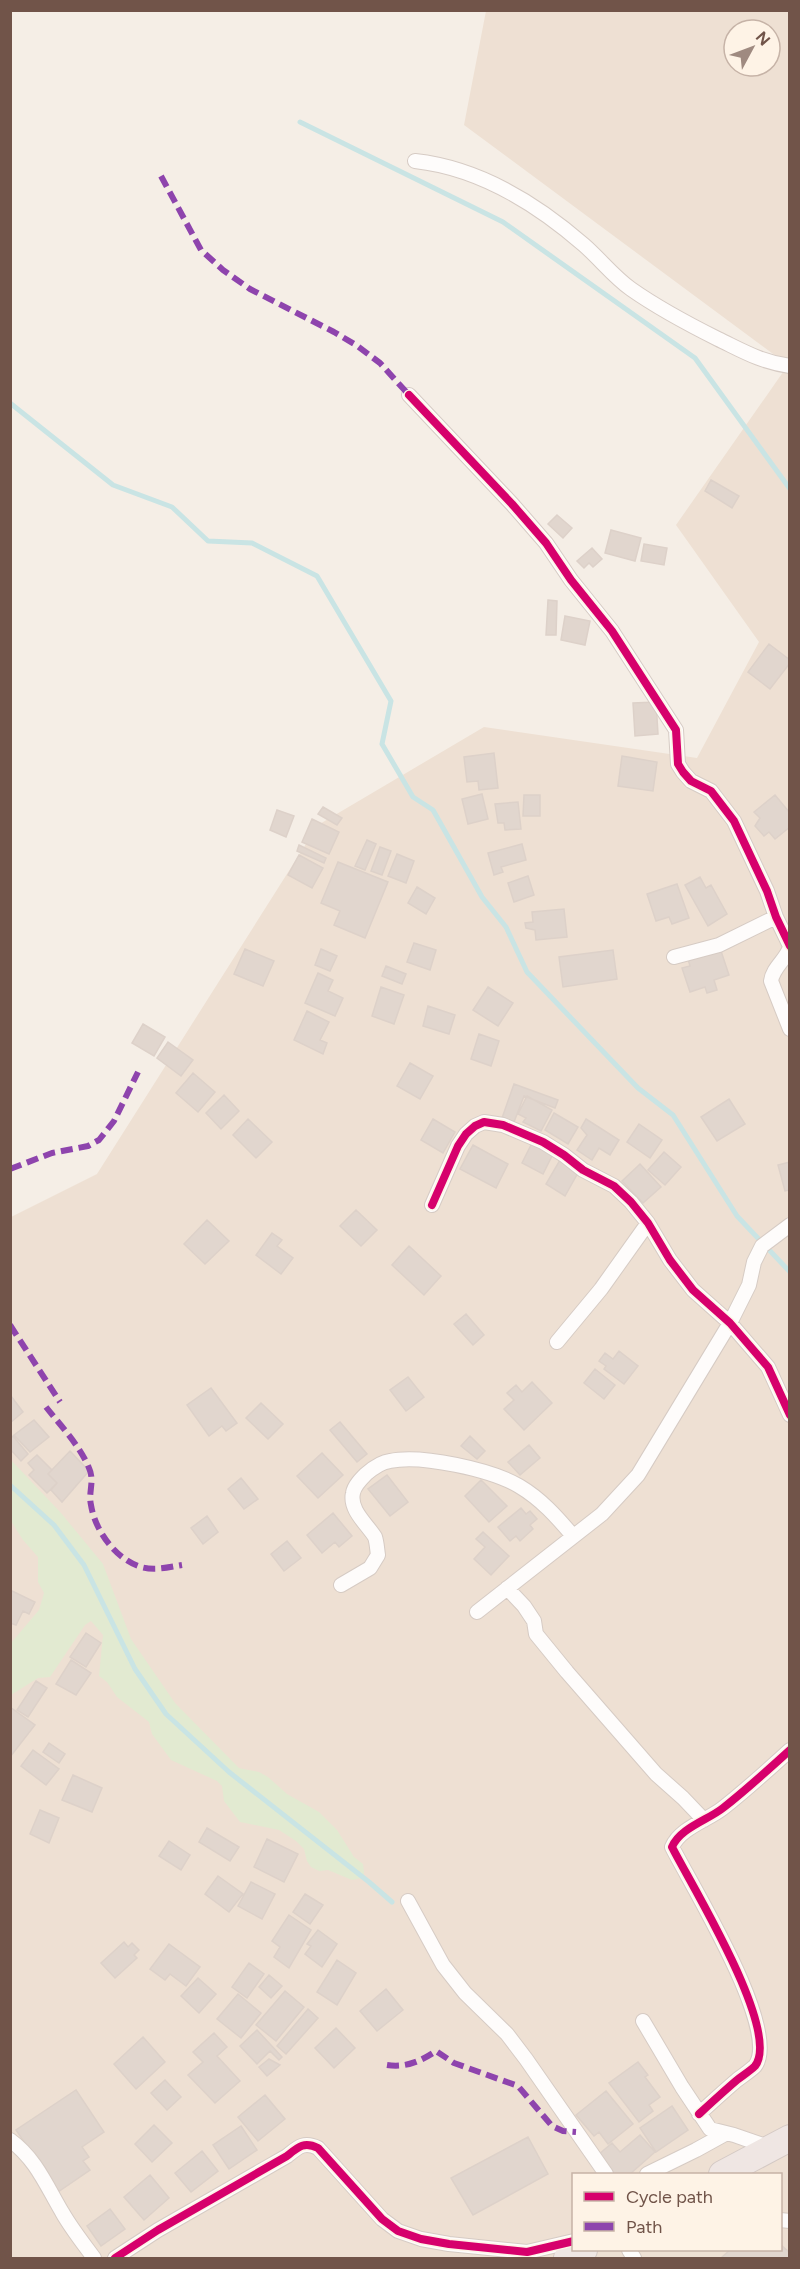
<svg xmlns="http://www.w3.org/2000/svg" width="800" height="2269" font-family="Figtree,sans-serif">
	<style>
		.residential { fill: #eee0d3; fill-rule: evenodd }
		.green { fill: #e2ead1 }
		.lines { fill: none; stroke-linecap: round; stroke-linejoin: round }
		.stream { stroke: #c9e4e4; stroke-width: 5 }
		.building { fill: #e1d6ce; stroke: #ddd1c9; stroke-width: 1.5 }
		.street-casing { stroke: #d6cbc4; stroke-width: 16 }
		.highway-casing { stroke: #d4c9c4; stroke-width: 28 }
		.street { stroke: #fefcfb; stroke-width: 14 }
		.highway { stroke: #efe6e3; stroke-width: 26 }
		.quiet { stroke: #8e44ad; stroke-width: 6; stroke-dasharray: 12 6; stroke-linecap: butt }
		.cycleway-casing { stroke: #fef3e6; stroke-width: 11 }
		.cycleway { stroke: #d6006c; stroke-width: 8 }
	</style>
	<rect width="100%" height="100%" fill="#f5eee6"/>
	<path class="residential" d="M486,11H789V2258H11V1217L97,1174L318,825L484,727L697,758L759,642L676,525L788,365L464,125ZM734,30H770V66H734ZM574,2174H780V2250H574Z"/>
	<path class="green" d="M11,1460L61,1513L103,1564L131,1639L175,1703L239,1768L259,1772L268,1777L287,1794L319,1812L337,1830L354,1857L363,1864L364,1873L362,1878L352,1880L328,1870L319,1871L311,1867L307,1861L304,1849L296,1841L279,1830L240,1822L224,1801L222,1786L217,1781L171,1760L152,1734L149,1722L117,1697L107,1682L99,1676L103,1635L91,1621L85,1625L50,1677L38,1678L11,1695V1643L39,1610L44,1593L38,1582V1557L23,1540L11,1521Z"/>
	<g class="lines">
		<path class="stream" d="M300,122L503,222L695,358L790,489
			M10,403L113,485L172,507L208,541L252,543L317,576L391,701L382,744L413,797L433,810L482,897L506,927L527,972L638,1088L673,1115L737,1216L790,1272
			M10,1485L54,1525L84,1565L135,1669L166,1714L229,1772L369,1882L392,1902"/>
	</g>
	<path class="building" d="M711,480L739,496L732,508L705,491Z
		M557,515L572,528L563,538L548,524Z
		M611,530L641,538L635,561L605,553Z
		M644,544L667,548L664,565L641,561Z
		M592,548L602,559L593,567L589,563L584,568L577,561Z
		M548,600L557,601L556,635H546Z
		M565,616L590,621L585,645L561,640Z
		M769,644L790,660V663L770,689L748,672Z
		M656,702L658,734L635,736L633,703Z
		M494,753L498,788L479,790L478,781L467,782L464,757Z
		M622,756L657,762L653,791L618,786Z
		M482,794L488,819L468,824L462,799Z
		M524,795H540V816H523Z
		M775,795L790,813V827L775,839L769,832L764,836L755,826L760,818L754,812Z
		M518,802L521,829L505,830L504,823H498L495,804Z
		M323,807L342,818L337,825L318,814Z
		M277,810L294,816L286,837L270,830Z
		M312,819L339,832L329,854L302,842Z
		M367,840L376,844L365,870L355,866Z
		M522,844L526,860L501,867L503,872L494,875L488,853Z
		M299,845L326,858L324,863L297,851Z
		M380,847L391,851L382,875L371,871Z
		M397,854L414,861L406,883L388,876Z
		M299,855L323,868L312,888L288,875Z
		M338,862L388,882L365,938L334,925L340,911L321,903Z
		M528,876L534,895L514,902L508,883Z
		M700,877L706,888L711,885L727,914L708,926L685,885Z
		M677,884L689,918L672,924L669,917L656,921L647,894Z
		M417,887L435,898L426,914L408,903Z
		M564,909L567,937L536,940L535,930L526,928L525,923L533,922L532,912Z
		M414,943L436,950L430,970L407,962Z
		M720,948L729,975L714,980L717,990L707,993L705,987L690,992L682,968L690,966L688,959Z
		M245,949L274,961L263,986L234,974Z
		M321,949L337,956L330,971L315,965Z
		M613,950L617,979L563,987L559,957Z
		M386,966L406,974L402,984L382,976Z
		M318,973L333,980L328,991L343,998L335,1016L305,1003Z
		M381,987L404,995L394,1024L372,1016Z
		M488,987L513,1003L498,1026L473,1010Z
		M428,1006L455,1015L449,1034L423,1026Z
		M307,1011L329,1022L320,1040L327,1043L323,1054L294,1040Z
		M143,1024L165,1037L154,1056L132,1043Z
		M479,1034L499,1041L491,1066L471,1059Z
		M168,1042L193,1060L181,1076L157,1058Z
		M410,1063L433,1076L420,1099L397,1086Z
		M193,1073L215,1092L198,1112L176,1093Z
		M514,1084L558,1100L555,1108L524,1096L514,1122L502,1118Z
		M224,1095L239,1111L221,1129L206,1113Z
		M527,1096L552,1110L541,1131L523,1122L526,1118L518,1114Z
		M729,1099L745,1124L717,1141L701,1117Z
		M554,1113L578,1127L568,1144L545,1130Z
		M248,1119L272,1142L256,1158L233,1135Z
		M433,1119L455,1132L443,1153L421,1140Z
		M586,1119L619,1140L610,1155L599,1148L592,1160L577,1150L587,1135L581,1128Z
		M639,1124L662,1140L650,1158L627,1142Z
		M532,1143L553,1154L543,1174L522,1163Z
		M473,1145L508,1164L496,1188L460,1169Z
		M664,1152L681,1167L665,1185L648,1170Z
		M560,1160L579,1171L565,1196L546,1184Z
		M790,1162V1190L785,1191L778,1165Z
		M640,1164L661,1187L643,1203L622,1181Z
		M356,1210L377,1230L361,1246L340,1226Z
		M207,1220L229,1241L205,1264L184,1244Z
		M272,1233L282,1240L277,1246L293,1258L281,1274L256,1255Z
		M409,1246L441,1276L424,1295L392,1265Z
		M466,1314L484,1335L473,1345L454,1324Z
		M619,1351L638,1366L624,1384L604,1369L606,1366L599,1361L605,1353L613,1359Z
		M595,1369L615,1385L604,1399L584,1383Z
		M408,1377L424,1397L406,1411L390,1390Z
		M532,1382L552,1403L524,1430L504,1409L514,1400L507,1393L516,1385L522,1392Z
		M211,1388L237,1423L226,1431L222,1426L209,1436L187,1405Z
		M11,1396L23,1412L10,1423V1396Z
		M261,1403L283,1424L268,1439L246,1418Z
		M34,1420L49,1437L30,1452L14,1435Z
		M340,1422L367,1454L357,1462L330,1430Z
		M13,1436L28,1454L21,1461L10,1449V1439Z
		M470,1436L485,1451L477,1459L461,1446Z
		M529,1445L540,1458L520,1475L508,1462Z
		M70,1451L89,1471L62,1502L51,1490L57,1483L48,1474Z
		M322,1453L343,1475L318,1498L297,1476Z
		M37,1455L52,1470L48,1474L57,1483L47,1493L29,1475L34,1470L28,1463Z
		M387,1475L408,1502L390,1516L368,1489Z
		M241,1478L258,1499L244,1509L228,1489Z
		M481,1480L507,1506L489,1522L465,1496Z
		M521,1508L526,1514L530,1511L537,1519L530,1525L533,1529L520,1541L516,1536L510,1541L498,1527Z
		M333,1513L352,1536L339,1547L335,1542L322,1553L307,1535Z
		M207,1516L218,1532L203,1544L191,1528Z
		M483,1532L509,1556L491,1575L474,1559L485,1547L476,1539Z
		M287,1541L301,1558L284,1571L271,1554Z
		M10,1590L35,1602L29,1614L23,1611L16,1625L10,1623Z
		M86,1633L101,1643L86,1667L70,1657Z
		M71,1660L91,1673L76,1695L56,1684Z
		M36,1681L47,1688L28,1717L17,1710Z
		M10,1707L35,1725L10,1757Z
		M49,1743L65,1754L59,1763L43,1752Z
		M33,1750L59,1769L46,1785L21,1766Z
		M73,1775L102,1788L92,1812L62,1800Z
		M40,1810L59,1818L49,1843L30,1834Z
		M207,1828L239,1847L230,1861L199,1842Z
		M267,1839L298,1854L284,1882L254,1867Z
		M169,1841L190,1855L181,1870L159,1856Z
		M218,1876L243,1894L229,1912L205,1894Z
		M251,1882L275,1894L262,1919L238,1906Z
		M305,1894L323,1905L310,1924L293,1912Z
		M289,1915L311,1930L289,1968L274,1957L280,1947L272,1941Z
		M318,1930L337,1944L322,1967L305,1954L311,1946L307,1944Z
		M124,1942L128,1947L132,1943L139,1950L134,1955L137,1958L115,1978L101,1963Z
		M169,1944L200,1967L186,1986L170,1974L165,1980L150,1969Z
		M337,1960L356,1973L337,2005L317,1992Z
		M249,1963L264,1974L247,1998L232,1987Z
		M269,1975L282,1986L271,1998L259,1987Z
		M198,1978L216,1994L199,2013L181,1996Z
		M386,1989L403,2010L377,2031L360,2011Z
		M285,1991L304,2007L276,2041L256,2025Z
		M238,1994L261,2013L241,2038L217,2019Z
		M308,2009L318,2018L286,2054L277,2046Z
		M336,2028L355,2048L334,2068L315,2048Z
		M257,2030L282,2057L279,2060L270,2051L257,2064L240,2046Z
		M214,2033L227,2047L217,2056L240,2081L215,2103L188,2075L203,2062L193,2052Z
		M143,2037L165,2062L136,2089L114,2064Z
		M269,2059L280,2065L267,2076L259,2067Z
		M638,2062L648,2075L645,2077L660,2097L649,2105L653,2111L639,2122L609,2083Z
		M165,2080L181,2097L167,2110L151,2093Z
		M76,2090L104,2132L82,2147L89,2157L83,2161L90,2170L58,2192L16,2130Z
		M606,2091L633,2124L608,2144L599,2132L594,2136L576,2115Z
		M265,2095L285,2119L258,2141L238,2117Z
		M672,2106L688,2130L656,2152L640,2128Z
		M154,2125L172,2143L152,2162L135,2144Z
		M241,2126L257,2150L229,2169L213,2145Z
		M640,2135L655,2152L630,2174H614L598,2155L612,2143L620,2152Z
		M528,2137L548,2174L473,2215L451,2178Z
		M202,2151L218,2171L191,2192L175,2173Z
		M150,2175L169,2198L144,2220L124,2197Z
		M110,2209L125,2229L101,2246L87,2226Z
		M780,2244L790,2253V2258H721L730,2250H780Z"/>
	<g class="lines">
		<g class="street-casing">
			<path id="street" d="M415,161C479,168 537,204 584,245C600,259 614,277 631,289C658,308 688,324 718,339C743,351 761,362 790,366
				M409,395L512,504L546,543L571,580L612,631L676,730L678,764L683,772L691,781L711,791L734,821L767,891L776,917L790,946
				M790,947C786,960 773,967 771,981L790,1029
				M674,957L719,945L776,917
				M432,1205L458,1146L466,1134L475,1126L484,1122L503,1125L543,1142L564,1155L583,1170L614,1186L631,1202L648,1223L670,1260L693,1290L730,1323L768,1367L790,1415
				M557,1342L601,1289L648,1223
				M341,1585L370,1568L378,1555C377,1549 377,1543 375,1537C367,1524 349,1510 353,1493C354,1486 361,1479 366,1474C373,1468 381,1462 390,1461C421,1454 492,1470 519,1486C541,1499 557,1517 573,1536
				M507,1588L524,1606L534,1621L536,1634L567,1672L656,1774L683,1798L704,1820
				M477,1612L602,1514L638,1475L730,1323L749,1285L754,1262L762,1246L790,1225
				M408,1901L443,1965L465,1993L507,2034L526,2059L606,2174
				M643,2021L682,2087L710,2129L734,2135L771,2148
				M699,2114C711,2103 724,2091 737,2080C742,2076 750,2071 755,2066C782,2031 690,1883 672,1847C680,1828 708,1820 723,1808C746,1790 768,1770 790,1750
				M10,2140C36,2159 46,2185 62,2212C71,2228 83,2243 94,2258
				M647,2174L696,2150L725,2134
				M780,2220L790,2221
				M629,2250L634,2258
				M115,2258L158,2230L287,2156C298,2147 304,2141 318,2148L382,2219L398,2231L421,2239L449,2244L527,2252L574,2241"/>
		</g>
		<g class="highway-casing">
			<path id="highway" d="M722,2174L790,2138
				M567,2258L584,2250"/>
		</g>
		<use href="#street" class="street"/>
		<use href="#highway" class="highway"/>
		<path class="quiet" d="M161,176L201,250L223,270L250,289L334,332L356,345L380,363L409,395
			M10,1169L52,1153L88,1146L99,1140L114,1121L138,1072
			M10,1325L60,1402
			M46,1407C61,1426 80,1446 89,1468C95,1481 88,1492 91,1505C95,1530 115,1559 141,1567C155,1571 169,1567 182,1565
			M387,2065C406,2068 421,2061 436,2051L454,2063L518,2086L552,2126L563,2131L576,2132"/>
		<g class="cycleway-casing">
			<path id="cycleway" d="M409,395L512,504L546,543L571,580L612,631L676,730L678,764L683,772L691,781L711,791L734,821L767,891L776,917L790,946
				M432,1205L458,1146L466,1134L475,1126L484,1122L503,1125L543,1142L564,1155L583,1170L614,1186L631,1202L648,1223L670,1260L693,1290L730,1323L768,1367L790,1415
				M699,2114C711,2103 724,2091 737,2080C742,2076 750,2071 755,2066C782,2031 690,1883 672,1847C680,1828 708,1820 723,1808C746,1790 768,1770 790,1750
				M115,2258L158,2230L287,2156C298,2147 304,2141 318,2148L382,2219L398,2231L421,2239L449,2244L527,2252L574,2241"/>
		</g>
		<use href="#cycleway" class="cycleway"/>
	</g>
	<rect width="800" height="2269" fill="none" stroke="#715449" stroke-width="24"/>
	<rect x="572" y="2173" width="210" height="78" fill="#fef3e6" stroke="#c6b3a7" stroke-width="1.5"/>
	<rect x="584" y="2192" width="30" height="9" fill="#d6006c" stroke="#c6b3a7" stroke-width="1.5"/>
	<text x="626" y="2203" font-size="18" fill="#715449">Cycle path</text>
	<rect x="584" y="2222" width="30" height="9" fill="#8e44ad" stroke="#c6b3a7" stroke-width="1.5"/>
	<text x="626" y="2233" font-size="18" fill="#715449">Path</text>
	<g transform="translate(752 48) rotate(49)"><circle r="28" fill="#fef3e6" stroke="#c6b3a7" stroke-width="1.5"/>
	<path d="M0-4.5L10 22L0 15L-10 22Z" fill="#9f8a80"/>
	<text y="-9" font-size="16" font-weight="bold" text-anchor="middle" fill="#715449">N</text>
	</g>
</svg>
